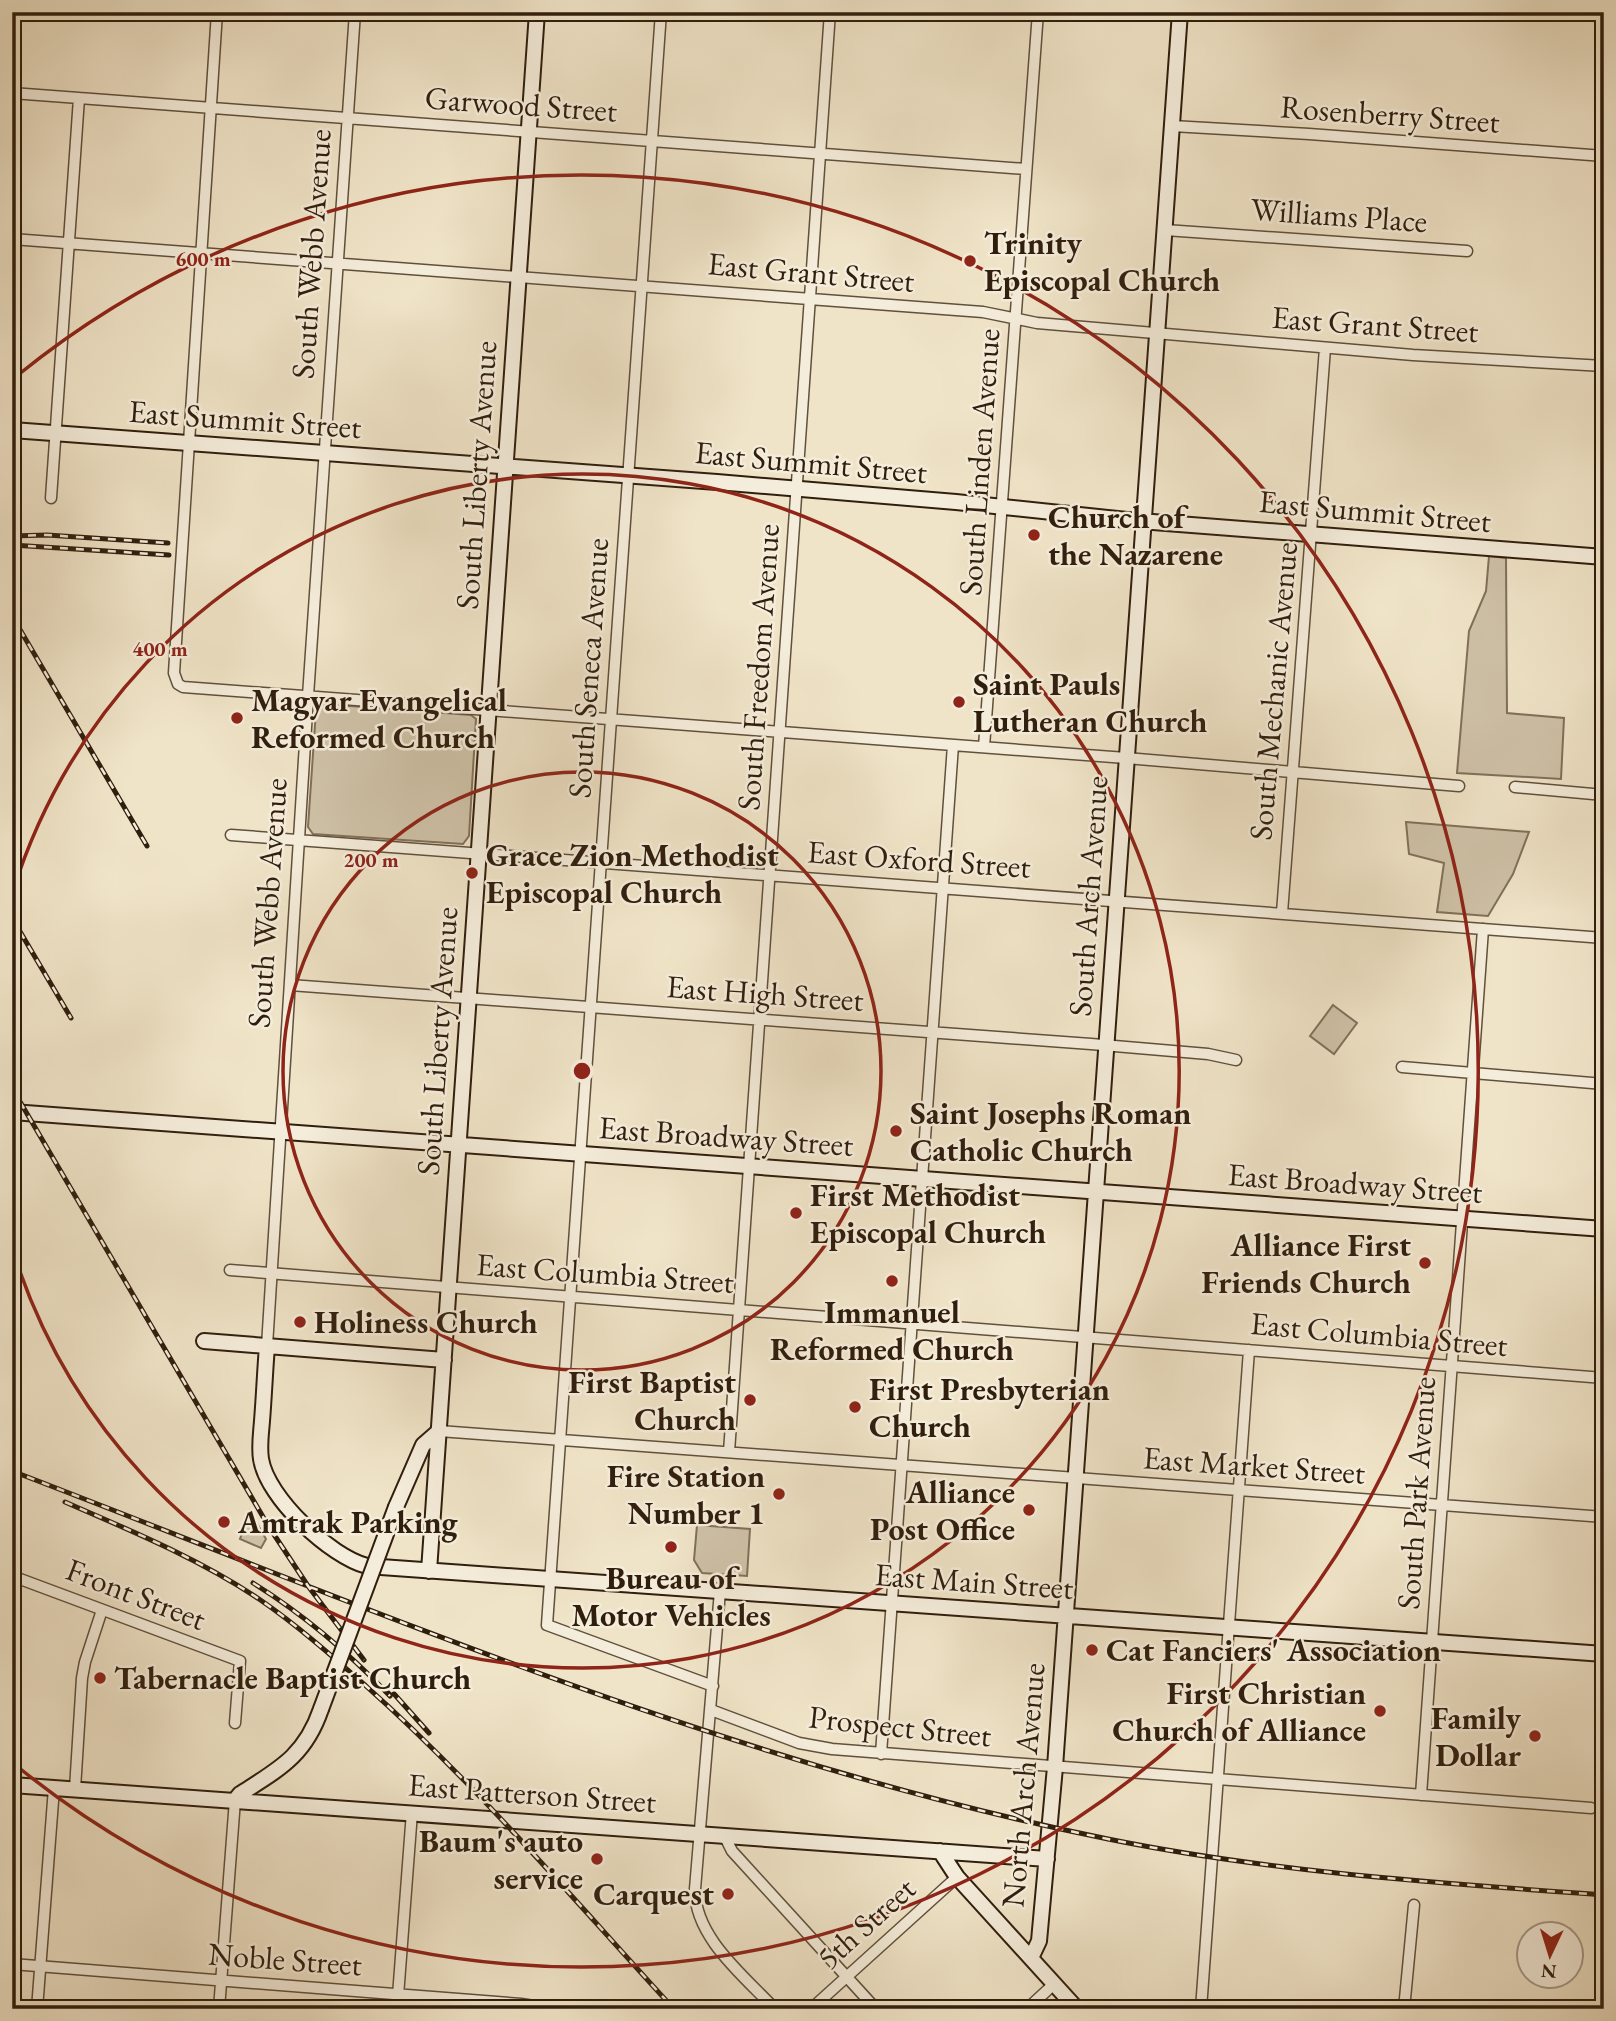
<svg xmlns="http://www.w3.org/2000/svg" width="1616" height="2021" font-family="'EB Garamond',serif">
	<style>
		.green { fill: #cfc2a8; stroke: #80705a; stroke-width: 2 }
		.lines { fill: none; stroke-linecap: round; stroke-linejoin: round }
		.street-casing { stroke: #60503c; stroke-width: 13 }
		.secondary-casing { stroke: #301e0d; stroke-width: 18 }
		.street { stroke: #f5eddb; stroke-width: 10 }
		.secondary { stroke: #f5eddb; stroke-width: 14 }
		.rail-casing { stroke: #301e0d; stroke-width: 5 }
		.rail { stroke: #f5eddb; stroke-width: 2.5; stroke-dasharray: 8; stroke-linecap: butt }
		.secondary-bridge-casing { stroke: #301e0d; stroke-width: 18; stroke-linecap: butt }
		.secondary-bridge { stroke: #f5eddb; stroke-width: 14 }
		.ring { fill: none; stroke: #8f2418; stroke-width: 3.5 }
		.poi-dot { fill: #8f2418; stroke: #f5eddb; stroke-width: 2.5 }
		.labels { text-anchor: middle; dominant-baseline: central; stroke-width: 5; stroke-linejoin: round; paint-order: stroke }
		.street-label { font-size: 32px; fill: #301e0d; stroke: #f5eddb }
		.poi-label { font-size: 32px; font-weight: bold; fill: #301e0d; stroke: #f5eddb; text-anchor: start }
		.centre { fill: #8f2418; stroke: #f5eddb; stroke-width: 3.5 }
		.ring-label { font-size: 21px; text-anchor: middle; font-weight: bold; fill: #8f2418; stroke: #f5eddb; stroke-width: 5; stroke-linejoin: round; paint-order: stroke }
	</style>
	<rect width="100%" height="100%" fill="#f0e4c8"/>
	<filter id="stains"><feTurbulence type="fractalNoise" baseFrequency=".00286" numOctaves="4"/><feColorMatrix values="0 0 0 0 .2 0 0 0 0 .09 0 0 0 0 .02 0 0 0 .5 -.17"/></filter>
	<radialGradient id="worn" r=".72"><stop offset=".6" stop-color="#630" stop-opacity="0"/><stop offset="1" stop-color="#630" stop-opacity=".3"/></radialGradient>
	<path class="green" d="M1489,556L1506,558L1507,713L1564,718L1561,779L1457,773L1469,631L1486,591Z
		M324,704L471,715L476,719L469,836L463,844L313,834L308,827L316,710Z
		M1406,822L1529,832L1513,874L1488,916L1437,912L1444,863L1409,854Z
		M1333,1005L1357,1023L1334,1054L1310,1036Z
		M250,1511L266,1539L261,1548L240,1539Z
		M697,1525L750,1529L747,1576L702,1573L694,1560Z"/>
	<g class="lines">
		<g class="street-casing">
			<path id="street" d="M217,12L174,673L178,684L183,687L1126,758L1459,786
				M661,12L547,1625L713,1686
				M1550,12L1604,16
				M12,93L1026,169
				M1172,126L1309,134L1604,156
				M1165,230L1467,251
				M12,239L983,312L1037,323L1413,355L1604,366
				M51,498L79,98
				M984,747L1038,12
				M1515,787L1604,795
				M231,835L1604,938
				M1282,913L1325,348
				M290,985L1091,1044L1208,1054L1236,1060
				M1402,1067L1604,1084
				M230,1270L1604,1378
				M267,1346L308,696L355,12
				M439,1431L1604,1517
				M729,1452L830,12
				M12,1576L240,1661L235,1723
				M720,1591L695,1889C694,1937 744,1976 775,2009
				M711,1710L799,1743L832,1749L1591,1808
				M881,1754L953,745
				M75,1789L82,1678L85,1662L102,1610
				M1421,1795L1483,929
				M724,1835L732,1851L876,2009
				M12,1964L521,2004L553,2009
				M37,2009L54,1788
				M219,2009L235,1800
				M397,2009L412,1812
				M811,2009L957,1877
				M1027,2009L1054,1984
				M1201,2009L1249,1350
				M1404,2009L1414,1905"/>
		</g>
		<g class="secondary-casing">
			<path id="secondary" d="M12,430L717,482L956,502L1127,520L1604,557
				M12,1112L1604,1229
				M204,1341L444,1360
				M267,1346C265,1371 264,1396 262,1421C261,1434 259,1447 261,1459C267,1498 331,1557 367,1566L1604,1654
				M396,1507L423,1445L439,1431
				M429,1571L537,12
				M12,1785L1047,1859
				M235,1800L240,1794C279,1769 305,1756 321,1709
				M940,1851L957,1877L1077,2009
				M1031,1958L1039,1941L1055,1767L1180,12"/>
		</g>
		<use href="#street" class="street"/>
		<use href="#secondary" class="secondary"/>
		<g class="rail-casing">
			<path id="rail" d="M12,536L47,535L168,543
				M12,545L169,555
				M12,616L147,846
				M12,918L71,1018
				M12,1088L269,1527L308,1586L364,1660
				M12,1471C372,1609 729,1763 1108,1839C1271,1872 1438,1883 1604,1895
				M65,1502C132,1531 199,1559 259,1599C297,1625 332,1656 366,1686C477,1785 573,1899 674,2009
				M253,1583C303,1614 349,1653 390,1696
				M387,1686L429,1733"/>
		</g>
		<use href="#rail" class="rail"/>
		<g class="secondary-bridge-casing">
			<path id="secondary-bridge" d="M321,1709L396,1507"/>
		</g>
		<use href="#secondary-bridge" class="secondary-bridge"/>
	</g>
	<g class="ring">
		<circle cx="582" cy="1071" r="299"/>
		<path d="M13 891A597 597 0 1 1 13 1251"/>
		<path d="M18 375A896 896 0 1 1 18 1767"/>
	</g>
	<g class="poi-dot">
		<circle cx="970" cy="261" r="7"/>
		<circle cx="1034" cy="535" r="7"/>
		<circle cx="959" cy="702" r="7"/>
		<circle cx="237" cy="718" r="7"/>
		<circle cx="472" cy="873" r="7"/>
		<circle cx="896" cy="1131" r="7"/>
		<circle cx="796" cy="1213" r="7"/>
		<circle cx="1425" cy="1263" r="7"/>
		<circle cx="892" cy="1281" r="7"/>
		<circle cx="300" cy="1322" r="7"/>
		<circle cx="750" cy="1400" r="7"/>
		<circle cx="855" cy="1407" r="7"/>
		<circle cx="779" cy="1494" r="7"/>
		<circle cx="1029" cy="1510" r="7"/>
		<circle cx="224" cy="1522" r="7"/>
		<circle cx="671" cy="1547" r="7"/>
		<circle cx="1092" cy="1650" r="7"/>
		<circle cx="100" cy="1678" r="7"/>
		<circle cx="1380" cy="1711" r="7"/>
		<circle cx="1535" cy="1736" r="7"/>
		<circle cx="597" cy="1859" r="7"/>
		<circle cx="728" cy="1894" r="7"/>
	</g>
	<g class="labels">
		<g class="street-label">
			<text transform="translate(521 104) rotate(4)">Garwood Street</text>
			<text transform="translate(1390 114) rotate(4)">Rosenberry Street</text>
			<text transform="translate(1339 215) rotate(4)">Williams Place</text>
			<text transform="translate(311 254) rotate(-86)">South Webb Avenue</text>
			<text transform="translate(811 272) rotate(5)">East Grant Street</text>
			<text transform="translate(1375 324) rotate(4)">East Grant Street</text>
			<text transform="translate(245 419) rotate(4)">East Summit Street</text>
			<text transform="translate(811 462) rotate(5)">East Summit Street</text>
			<text transform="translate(979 462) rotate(-86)">South Linden Avenue</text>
			<text transform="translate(476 475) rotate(-86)">South Liberty Avenue</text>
			<text transform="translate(1375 511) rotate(5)">East Summit Street</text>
			<text transform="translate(758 667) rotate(-86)">South Freedom Avenue</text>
			<text transform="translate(588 668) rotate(-86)">South Seneca Avenue</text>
			<text transform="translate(1273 691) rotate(-85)">South Mechanic Avenue</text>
			<text transform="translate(919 859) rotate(4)">East Oxford Street</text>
			<text transform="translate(1088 896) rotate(-86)">South Arch Avenue</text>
			<text transform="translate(267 903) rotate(-86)">South Webb Avenue</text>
			<text transform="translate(765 993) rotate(4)">East High Street</text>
			<text transform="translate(437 1041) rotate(-86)">South Liberty Avenue</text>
			<text transform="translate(726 1136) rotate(4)">East Broadway Street</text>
			<text transform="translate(1355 1183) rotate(4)">East Broadway Street</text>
			<text transform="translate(605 1273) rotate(4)">East Columbia Street</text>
			<text transform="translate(1379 1334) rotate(5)">East Columbia Street</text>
			<text transform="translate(1254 1465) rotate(4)">East Market Street</text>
			<text transform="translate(1416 1493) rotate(-86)">South Park Avenue</text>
			<text transform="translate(974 1581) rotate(4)">East Main Street</text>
			<text transform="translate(136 1594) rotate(21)">Front Street</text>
			<text transform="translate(900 1726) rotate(6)">Prospect Street</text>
			<text transform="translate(1023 1785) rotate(-85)">North Arch Avenue</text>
			<text transform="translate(532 1793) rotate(4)">East Patterson Street</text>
			<text transform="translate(866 1923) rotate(-42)">5th Street</text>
			<text transform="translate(285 1959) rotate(4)">Noble Street</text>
		</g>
		<g class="poi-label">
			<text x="984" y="243">Trinity<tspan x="984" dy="37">Episcopal Church</tspan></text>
			<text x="1048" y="517">Church of<tspan x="1048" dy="37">the Nazarene</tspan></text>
			<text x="973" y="684">Saint Pauls<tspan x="973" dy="37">Lutheran Church</tspan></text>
			<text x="251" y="700">Magyar Evangelical<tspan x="251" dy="37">Reformed Church</tspan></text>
			<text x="486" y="855">Grace Zion Methodist<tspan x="486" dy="37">Episcopal Church</tspan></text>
			<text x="910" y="1113">Saint Josephs Roman<tspan x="910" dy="37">Catholic Church</tspan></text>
			<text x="810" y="1195">First Methodist<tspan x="810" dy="37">Episcopal Church</tspan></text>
			<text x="1411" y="1245" text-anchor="end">Alliance First<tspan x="1411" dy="37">Friends Church</tspan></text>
			<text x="892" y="1312" text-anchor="middle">Immanuel<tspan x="892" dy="37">Reformed Church</tspan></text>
			<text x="314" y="1322">Holiness Church</text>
			<text x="736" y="1382" text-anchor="end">First Baptist<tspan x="736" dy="37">Church</tspan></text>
			<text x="869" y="1389">First Presbyterian<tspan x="869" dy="37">Church</tspan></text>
			<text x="765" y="1476" text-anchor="end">Fire Station<tspan x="765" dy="37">Number 1</tspan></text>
			<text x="1015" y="1492" text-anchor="end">Alliance<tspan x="1015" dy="37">Post Office</tspan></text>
			<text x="238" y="1522">Amtrak Parking</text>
			<text x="671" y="1578" text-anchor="middle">Bureau of<tspan x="671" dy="37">Motor Vehicles</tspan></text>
			<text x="1106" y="1650">Cat Fanciers' Association</text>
			<text x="114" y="1678">Tabernacle Baptist Church</text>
			<text x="1366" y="1693" text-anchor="end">First Christian<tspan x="1366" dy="37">Church of Alliance</tspan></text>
			<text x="1521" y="1718" text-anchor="end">Family<tspan x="1521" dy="37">Dollar</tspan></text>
			<text x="583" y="1841" text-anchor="end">Baum's auto<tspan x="583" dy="37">service</tspan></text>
			<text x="714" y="1894" text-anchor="end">Carquest</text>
		</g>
	</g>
	<circle cx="582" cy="1071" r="10" class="centre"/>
	<g class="ring-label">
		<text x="203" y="266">600 m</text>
		<text x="160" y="656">400 m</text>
		<text x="371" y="867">200 m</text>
	</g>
	<rect width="1616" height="2021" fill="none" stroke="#f0e4c8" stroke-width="42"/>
	<rect x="14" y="14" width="1588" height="1993" fill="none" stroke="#301e0d" stroke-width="3.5"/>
	<rect x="21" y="21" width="1574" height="1979" fill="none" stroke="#301e0d" stroke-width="2"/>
	<g transform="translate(1550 1955) rotate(184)"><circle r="33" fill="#f5eddb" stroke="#a69a89" stroke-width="2"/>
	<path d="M0-5L12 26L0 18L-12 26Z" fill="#8f2418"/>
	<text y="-10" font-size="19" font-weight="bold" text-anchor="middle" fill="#301e0d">N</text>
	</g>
	<rect width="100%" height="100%" filter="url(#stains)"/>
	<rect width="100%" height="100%" fill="url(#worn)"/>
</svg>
